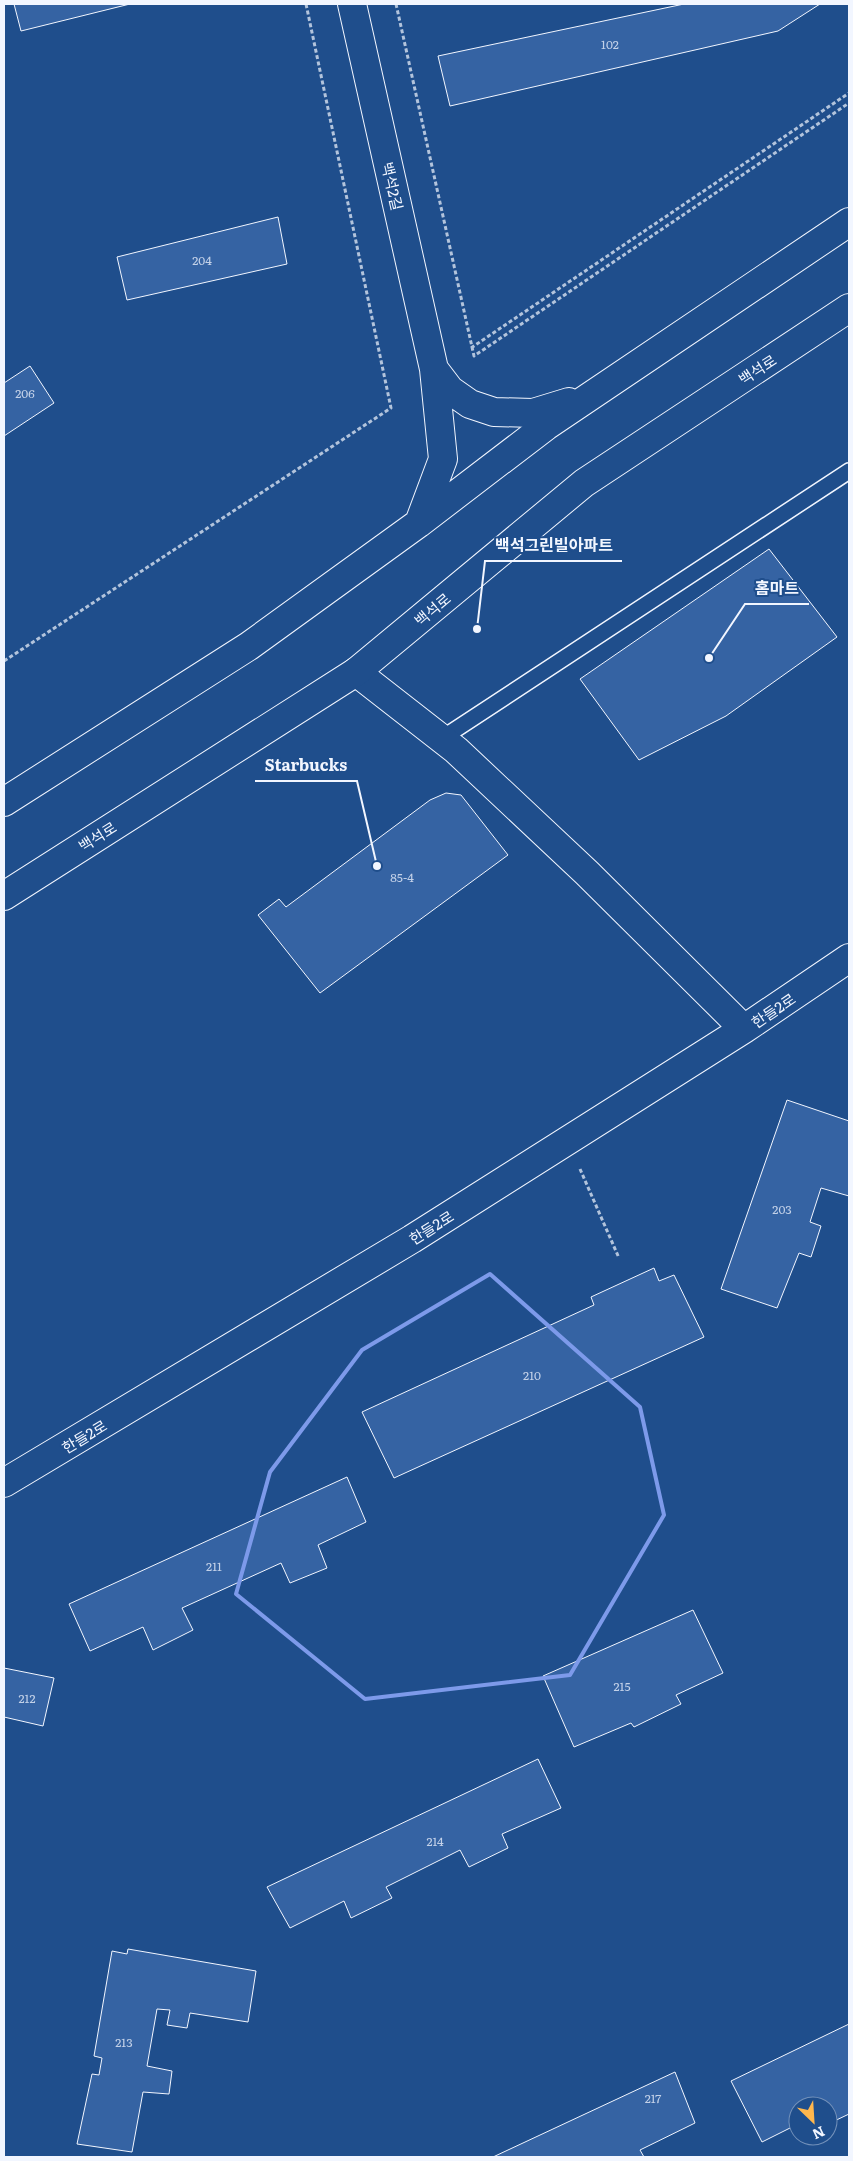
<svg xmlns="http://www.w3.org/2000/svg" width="853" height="2161" font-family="Literata,'Noto Sans KR',serif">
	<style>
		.building { fill: #3563a3; stroke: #f2f6ff }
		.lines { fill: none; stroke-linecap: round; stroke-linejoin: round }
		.lane-casing { stroke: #f2f6ff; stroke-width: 18 }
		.street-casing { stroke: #f2f6ff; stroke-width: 30 }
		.secondary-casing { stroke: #f2f6ff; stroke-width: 30 }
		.path { stroke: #b3c4dc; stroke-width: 3; stroke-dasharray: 4 2.5; stroke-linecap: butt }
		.lane { stroke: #1f4e8c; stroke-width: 15 }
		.street { stroke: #1f4e8c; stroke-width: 28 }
		.secondary { stroke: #1f4e8c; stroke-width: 28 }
		.marked { fill: none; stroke: #7d9aea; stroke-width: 4; stroke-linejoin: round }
		.labels { text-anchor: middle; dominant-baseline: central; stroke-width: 4; stroke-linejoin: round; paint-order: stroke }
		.number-label { font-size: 12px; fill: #c3d1e8 }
		.street-label { font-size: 15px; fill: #f2f6ff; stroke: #1f4e8c }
		.leader { fill: none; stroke: #f2f6ff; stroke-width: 2 }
		.callout-dot { fill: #f2f6ff; stroke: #1f4e8c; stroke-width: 2 }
		.callout-label { font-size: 16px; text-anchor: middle; font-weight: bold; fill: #f2f6ff; stroke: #1f4e8c; stroke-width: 4; stroke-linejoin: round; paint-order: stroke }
	</style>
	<rect width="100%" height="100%" fill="#1f4e8c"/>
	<path class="building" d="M14,4H130L21,31Z
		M684,4H820L778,31L450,106L438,56Z
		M278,217L287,264L127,300L117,257Z
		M30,366L54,403L4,436V383Z
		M769,549L837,637L726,716L639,760L580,679Z
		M446,793L461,795L508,855L320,993L258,915L279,899L286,907L430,800Z
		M787,1100L849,1121V1196L821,1188L810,1222L821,1226L811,1257L799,1253L777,1308L721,1289Z
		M654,1268L659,1281L674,1275L704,1337L394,1478L362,1412L594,1305L591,1297Z
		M347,1477L366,1522L318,1545L327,1568L290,1583L281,1563L182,1608L193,1630L153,1650L143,1627L90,1651L69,1604Z
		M693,1610L723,1673L676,1695L681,1704L634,1727L631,1723L574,1747L543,1676Z
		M4,1668L54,1678L43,1726L4,1717Z
		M538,1759L561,1808L502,1834L508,1848L469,1867L460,1850L386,1887L392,1898L351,1918L344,1901L290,1928L267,1887Z
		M128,1949L256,1971L248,2022L190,2013L187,2028L167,2025L170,2010L157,2009L147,2066L172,2071L169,2094L143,2092L132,2152L77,2144L92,2074L99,2075L102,2058L94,2056L112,1951L127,1954Z
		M849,2024V2114L828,2124V2106H798V2124L762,2142L731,2081Z
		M675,2072L695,2123L640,2150L644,2157H493Z"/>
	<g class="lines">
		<g class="lane-casing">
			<path id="lane" d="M441,739L849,471"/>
		</g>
		<g class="street-casing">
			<path id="street" d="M356,672L456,750L587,873L744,1029
				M4,1483L412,1239L744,1029L849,958"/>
		</g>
		<g class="secondary-casing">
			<path id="secondary" d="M352,4L434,369L443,459L419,523
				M434,369L450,390L470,404L494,412L533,413L569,402
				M4,802L249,646L419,523L546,426L849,222
				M4,896L356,672L584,483L849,308"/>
		</g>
		<path class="path" d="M396,4L474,356L849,103
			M471,348L849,93
			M4,661L391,408L306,4
			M580,1169L619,1258"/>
		<use href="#lane" class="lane"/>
		<use href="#street" class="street"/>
		<use href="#secondary" class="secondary"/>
	</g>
	<path class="marked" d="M490,1274L640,1407L664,1515L570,1675L365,1699L236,1594L270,1472L362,1350Z"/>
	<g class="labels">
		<g class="number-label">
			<text x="610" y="44">102</text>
			<text x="202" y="260">204</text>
			<text x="25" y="393">206</text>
			<text x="402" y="877">85-4</text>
			<text x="782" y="1209">203</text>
			<text x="532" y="1375">210</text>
			<text x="214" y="1566">211</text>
			<text x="622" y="1686">215</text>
			<text x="27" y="1698">212</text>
			<text x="435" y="1841">214</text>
			<text x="124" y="2042">213</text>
			<text x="653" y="2098">217</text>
		</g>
		<g class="street-label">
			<text transform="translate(393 186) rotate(77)">백석2길</text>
			<text transform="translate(757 369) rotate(-33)">백석로</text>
			<text transform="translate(432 609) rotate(-40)">백석로</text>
			<text transform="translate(97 836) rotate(-32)">백석로</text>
			<text transform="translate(773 1010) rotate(-34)">한들2로</text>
			<text transform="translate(431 1227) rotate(-32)">한들2로</text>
			<text transform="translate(84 1436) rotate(-31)">한들2로</text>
		</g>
	</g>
	<path class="leader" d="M477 629L485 561H622M709 658L745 604H809M377 866L357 781H255"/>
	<g class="callout-dot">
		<circle cx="477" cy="629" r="5"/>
		<circle cx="709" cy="658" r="5"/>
		<circle cx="377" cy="866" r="5"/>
	</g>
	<g class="callout-label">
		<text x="554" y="551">백석그린빌아파트</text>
		<text x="777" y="594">홈마트</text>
		<text x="306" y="771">Starbucks</text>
	</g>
	<rect width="853" height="2161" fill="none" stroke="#f2f6ff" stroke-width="10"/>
	<g transform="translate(813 2121) rotate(155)"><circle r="24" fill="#1f4e8c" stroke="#7391ba"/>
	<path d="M0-4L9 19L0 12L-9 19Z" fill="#ffb74d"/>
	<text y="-8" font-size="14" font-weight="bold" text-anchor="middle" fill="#f2f6ff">N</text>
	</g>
</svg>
